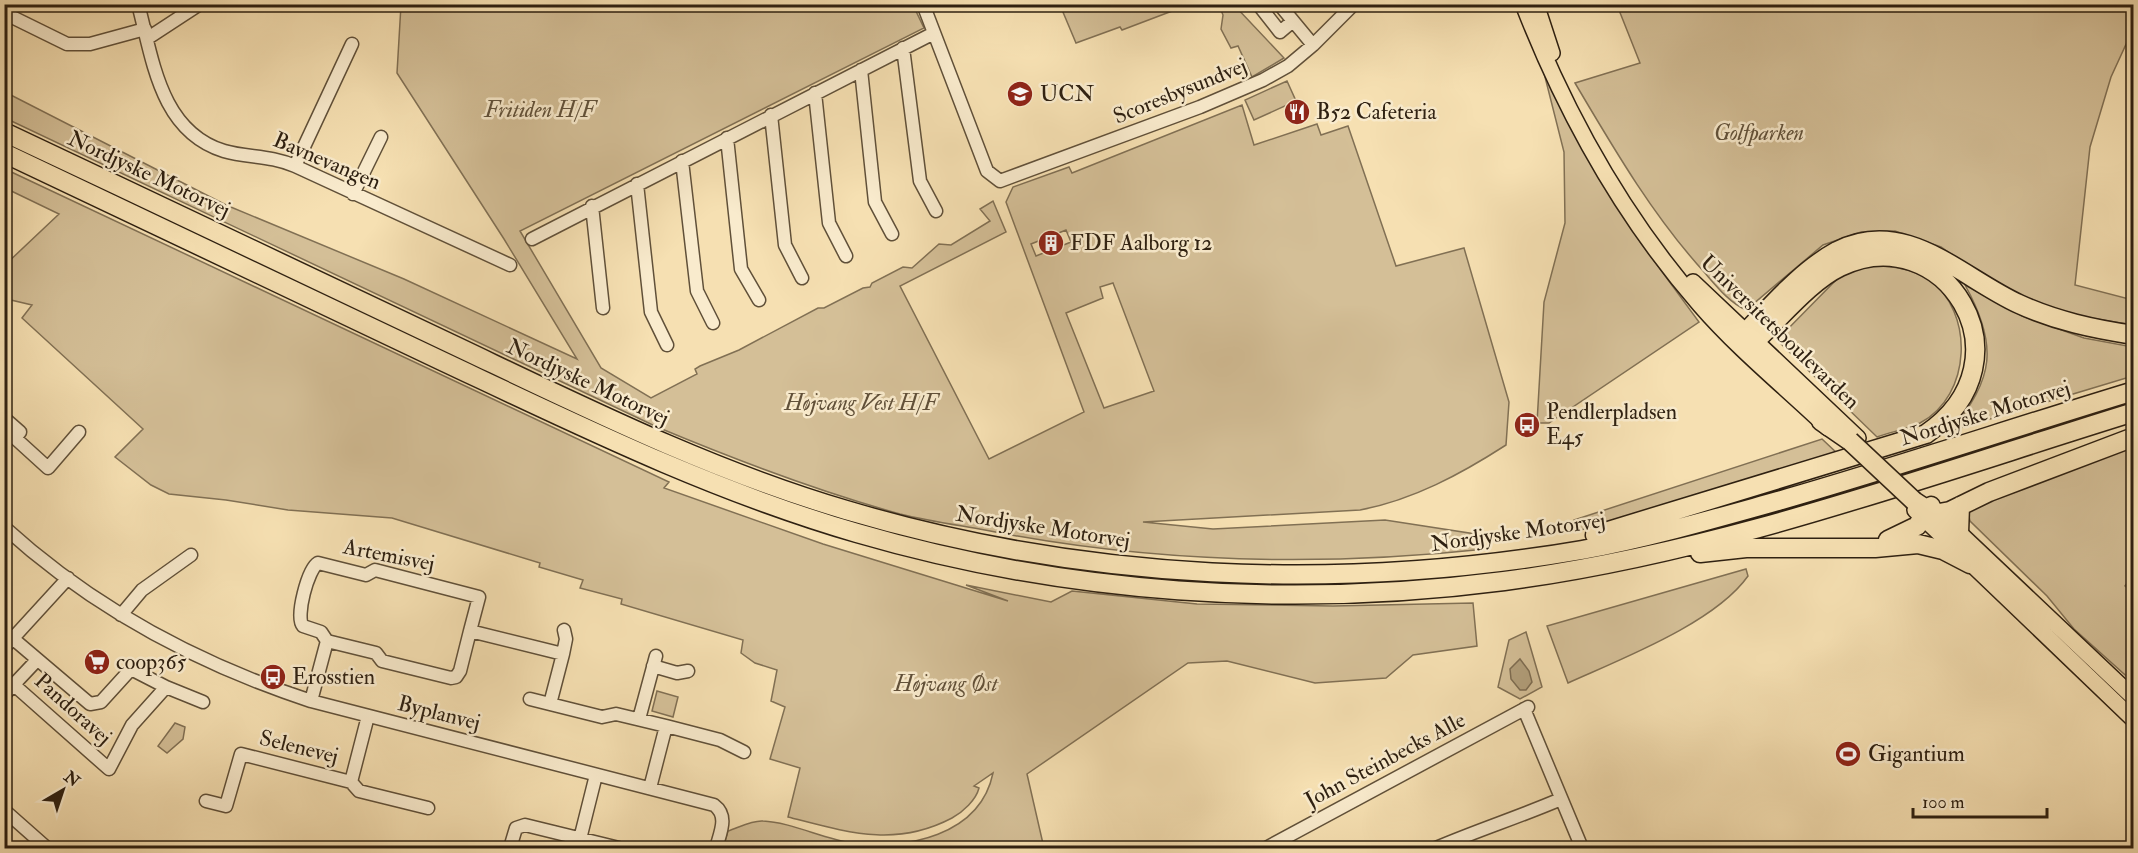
<svg xmlns="http://www.w3.org/2000/svg" width="2138" height="853" font-family="'IM FELL Double Pica',serif">
	<style>
		.green { fill: #d4bf97; stroke: #817054; stroke-width: 1.5; fill-rule: evenodd }
		.water { fill: #b29f7b; stroke: #7d6c51; stroke-width: 1.5 }
		.lines { fill: none; stroke-linecap: round; stroke-linejoin: round }
		.minor-casing { stroke: #605039; stroke-width: 15 }
		.major-casing { stroke: #2e2011; stroke-width: 18 }
		.highway-casing { stroke: #2e2011; stroke-width: 21 }
		.minor { stroke: #f9ebcd; stroke-width: 12 }
		.major { stroke: #f6e0b2; stroke-width: 15 }
		.highway { stroke: #f6e0b2; stroke-width: 18 }
		.highway-bridge-casing { stroke: #2e2011; stroke-width: 21; stroke-linecap: butt }
		.highway-bridge { stroke: #f6e0b2; stroke-width: 18 }
		.labels { text-anchor: middle; dominant-baseline: central; stroke-width: 5; stroke-linejoin: round; paint-order: stroke }
		.street-label { font-size: 22px; fill: #2e2011; stroke: #f9ebcd }
		.poi-label { font-size: 22px; fill: #2e2011; stroke: #f9ebcd; text-anchor: start }
		.park-label { font-size: 22px; font-style: italic; fill: #605039; stroke: #f9ebcd }
	</style>
	<rect width="100%" height="100%" fill="#f6e0b2"/>
	<filter id="stains"><feTurbulence type="fractalNoise" baseFrequency=".00333" numOctaves="4"/><feColorMatrix values="0 0 0 0 .2 0 0 0 0 .09 0 0 0 0 .02 0 0 0 .5 -.17"/></filter>
	<radialGradient id="worn" r=".72"><stop offset=".6" stop-color="#630" stop-opacity="0"/><stop offset="1" stop-color="#630" stop-opacity=".3"/></radialGradient>
	<path class="green" d="M401,5H913L924,28L520,231L601,368L651,398L697,374L695,369L700,366L739,350L818,308H824L863,288L870,287L872,283L903,267L912,268L939,244L951,245L990,221L980,209L993,201L1006,232L900,286L989,459L1084,412L1006,202L1013,187L1069,167L1072,173L1242,105L1254,145L1317,124L1321,135L1348,126L1396,266L1464,248L1509,402L1506,445C1461,474 1413,500 1360,510L1143,522L1213,529L1385,520L1482,535L1486,549C1318,567 1151,563 985,530C957,525 928,521 900,514C817,491 736,460 657,427L5,118V92L226,205L404,279L577,359L504,239L397,73ZM1066,230L1071,242L1036,256L1031,244ZM1113,283L1154,391L1104,408L1066,313L1103,298L1100,287Z
		M1060,5H1188L1122,30L1120,27L1076,43Z
		M1219,5H1234L1284,58L1252,77L1238,46L1231,48L1221,29L1223,15Z
		M1617,5H2133V29L2111,77L2090,147L2075,285L2133,300V325L2060,313L1994,284L1941,247L1895,231L1861,232L1823,245L1746,310C1729,302 1718,288 1705,273C1653,216 1614,149 1575,83L1640,63Z
		M1544,73L1589,160L1641,243L1699,322L1549,423H1537L1544,302L1565,223L1564,152Z
		M1287,81L1296,101L1254,120L1245,100Z
		M5,169L669,482L664,488L823,544L1008,601L966,585L1051,602L1072,591L1197,604L1333,606L1473,603L1477,646L1413,655L1386,678L1315,683L1227,661L1188,663L1027,774L1044,848H723L728,831C738,828 752,820 763,821C790,822 824,839 852,843C906,850 980,836 993,773L974,786L979,788C976,800 963,812 952,818C895,848 847,832 788,817L800,768L770,759L785,707L771,701L777,670L755,663L741,653L743,640L621,604L622,599L580,588L583,580L539,567L540,563L392,518L288,510L226,500L169,494L151,485L115,457L143,429L22,318L32,305L11,300L5,293V265L59,214L5,188Z
		M1866,265C1887,266 1910,267 1928,279C1975,311 1972,396 1920,423C1907,429 1891,432 1877,437L1777,340L1840,276Z
		M1965,285L2022,316L2084,338L2133,347V376L1950,431C1995,380 1998,344 1965,285Z
		M1822,439L1840,456L1608,524L1575,531L1574,520Z
		M2133,444V575L2125,586L2133,593V682L2074,629L2047,596L1970,521L1968,513L1974,507Z
		M1746,569L1748,576C1715,623 1621,659 1568,683L1547,626Z
		M1526,632L1542,687L1520,699L1498,687L1509,640Z
		M657,691L678,697L673,717L652,711Z
		M175,723L185,727L183,739L167,753L158,746Z"/>
	<path class="water" d="M1520,659L1529,671L1532,682L1526,690H1520L1511,679L1510,669Z"/>
	<g class="lines">
		<g class="minor-casing">
			<path id="minor" d="M138,4C153,60 160,131 224,151C248,158 270,155 295,166L510,265
				M923,4L987,171L1000,181L1200,107L1263,80L1288,66L1313,45L1354,4
				M1258,4L1280,32L1293,21
				M1279,4L1313,45
				M8,15L67,44H90L145,29
				M148,38L200,4
				M903,48L920,181L936,211
				M861,70L875,202L892,234
				M815,93L829,223L846,256
				M771,115L785,245L802,278
				M727,138L741,269L759,300
				M2134,144V153
				M682,161L697,291L713,323
				M295,166L352,44
				M637,184L651,312L667,345
				M353,194L381,137
				M592,206L603,308
				M532,239L934,33
				M4,418L20,432L15,438L48,468L79,432
				M4,527C93,608 198,664 311,701L714,805C729,816 720,833 716,848
				M121,615L142,590L191,555
				M4,631L90,704L101,702L131,669L166,687L203,702
				M327,641L321,632L303,626C295,617 308,569 318,563L366,575L375,570L479,597L470,631
				M4,648L68,578
				M563,654L566,639L564,630
				M653,666L677,673L688,671
				M14,685L109,769L132,725L166,687
				M4,695L37,660
				M530,699L550,704
				M311,701L327,641L376,653L382,661L451,678L456,677L460,671L470,631L563,654L550,704L602,717L616,714L666,726L650,788
				M1524,709L1582,848
				M639,719L656,656
				M666,726L720,740L744,752
				M351,782L368,716
				M206,801L226,806L241,754L351,782L359,791L428,808
				M4,810L47,848
				M580,839L596,775
				M510,848L516,828L525,825L619,848
				M1266,848L1528,707
				M1436,848C1478,830 1519,817 1561,799"/>
		</g>
		<g class="major-casing">
			<path id="major" d="M1523,4C1565,112 1624,218 1700,305C1739,350 1785,387 1828,428
				M1536,4L1552,53
				M1693,282L1858,438
				M1933,508L2134,698
				M1915,510L2134,720"/>
		</g>
		<g class="highway-casing">
			<path id="highway" d="M4,132C157,204 310,277 462,349C588,409 713,471 846,510C1085,581 1337,592 1582,550C1648,538 1713,519 1778,501C1897,467 2015,427 2134,391
				M4,153C150,222 296,291 442,361C578,425 712,491 857,533C1066,594 1289,609 1504,581C1719,553 1927,476 2134,412
				M1745,333C1772,305 1802,270 1837,251C1906,216 1960,277 2019,304C2056,321 2094,329 2134,335
				M1821,421L1850,441
				M1914,501L1934,514L1950,511L1989,492L2134,437
				M1959,533L1960,506
				M1595,535L1926,434C2035,359 1943,217 1840,267C1809,282 1780,319 1754,342
				M1888,540L1917,526L1931,506
				M1700,553L1746,548H1875L1918,544L1943,550L1970,564"/>
		</g>
		<use href="#minor" class="minor"/>
		<use href="#major" class="major"/>
		<use href="#highway" class="highway"/>
		<g class="highway-bridge-casing">
			<path id="highway-bridge" d="M1850,441L1914,501"/>
		</g>
		<use href="#highway-bridge" class="highway-bridge"/>
	</g>
	<defs>
		<g id="university-disc" transform="scale(1.35)"><circle r="9.5" fill="#8f2418" stroke="#f9ebcd"/><path d="M0-5L7-2L0 1L-7-2ZM-4 1L0 2.5L4 1V4Q0 6-4 4Z" fill="#fff"/></g>
		<g id="restaurant-disc" transform="scale(1.35)"><circle r="9.5" fill="#8f2418" stroke="#f9ebcd"/><path d="M-5-6h1v4h1v-4h1v4h1v-4h1v5L-1.5 .5V6h-2V.5L-5-1ZM5-6V6H3V1.5H1.5Q1.5-4 5-6Z" fill="#fff"/></g>
		<g id="building-disc" transform="scale(1.35)"><circle r="9.5" fill="#8f2418" stroke="#f9ebcd"/><path d="M-4-6H4V6H1V3H-1V6H-4ZM-2.5-4.3h1.7v1.8h-1.7ZM.8-4.3h1.7v1.8H.8ZM-2.5-1h1.7V.8h-1.7ZM.8-1h1.7V.8H.8Z" fill="#fff"/></g>
		<g id="bus-disc" transform="scale(1.35)"><circle r="9.5" fill="#8f2418" stroke="#f9ebcd"/><path d="M-5-6H5V4H4V6H2V4H-2V6H-4V4H-5ZM-3.5-4V0h7V-4ZM-3.5 1.2v1.5H-2V1.2ZM2 1.2v1.5H3.5V1.2Z" fill="#fff"/></g>
		<g id="supermarket-disc" transform="scale(1.35)"><circle r="9.5" fill="#8f2418" stroke="#f9ebcd"/><path d="M-6-5.5h2.5l.6 2H6L4.5 2H-2.5L-4.4-4H-6ZM-1.5 3.2a1.3 1.3 0 1 0 .1 0ZM3 3.2a1.3 1.3 0 1 0 .1 0Z" fill="#fff"/></g>
		<g id="stadium-disc" transform="scale(1.35)"><circle r="9.5" fill="#8f2418" stroke="#f9ebcd"/><path d="M0-5a6.5 5 0 1 0 0 10a6.5 5 0 1 0 0-10ZM-3.5-1.8h7v3.6h-7Z" fill="#fff"/></g>
	</defs>
	<g fill-rule="evenodd">
		<use href="#university-disc" x="1020" y="94"/>
		<use href="#restaurant-disc" x="1297" y="112"/>
		<use href="#building-disc" x="1051" y="243"/>
		<use href="#bus-disc" x="1527" y="425"/>
		<use href="#supermarket-disc" x="97" y="662"/>
		<use href="#bus-disc" x="273" y="677"/>
		<use href="#stadium-disc" x="1848" y="754"/>
	</g>
	<g class="labels">
		<g class="street-label">
			<text transform="translate(1180 91) rotate(-22)">Scoresbysundvej</text>
			<text transform="translate(327 161) rotate(23)">Bavnevangen</text>
			<text transform="translate(149 174) rotate(25)">Nordjyske Motorvej</text>
			<text transform="translate(1780 332) rotate(44)">Universitetsboulevarden</text>
			<text transform="translate(588 382) rotate(25)">Nordjyske Motorvej</text>
			<text transform="translate(1985 413) rotate(-17)">Nordjyske Motorvej</text>
			<text transform="translate(1043 527) rotate(9)">Nordjyske Motorvej</text>
			<text transform="translate(1518 532) rotate(-8)">Nordjyske Motorvej</text>
			<text transform="translate(389 555) rotate(11)">Artemisvej</text>
			<text transform="translate(73 709) rotate(42)">Pandoravej</text>
			<text transform="translate(439 713) rotate(14)">Byplanvej</text>
			<text transform="translate(299 747) rotate(14)">Selenevej</text>
			<text transform="translate(1385 760) rotate(-28)">John Steinbecks Alle</text>
		</g>
		<g class="poi-label">
			<text x="1040" y="94">UCN</text>
			<text x="1316" y="112">B52 Cafeteria</text>
			<text x="1070" y="243">FDF Aalborg 12</text>
			<text x="1546" y="412">Pendlerpladsen<tspan x="1546" dy="25">E45</tspan></text>
			<text x="116" y="662">coop365</text>
			<text x="292" y="677">Erosstien</text>
			<text x="1868" y="754">Gigantium</text>
		</g>
		<g class="park-label">
			<text x="540" y="110">Fritiden H/F</text>
			<text x="1759" y="133">Golfparken</text>
			<text x="861" y="403">Højvang Vest H/F</text>
			<text x="946" y="684">Højvang Øst</text>
		</g>
	</g>
	<rect width="2138" height="853" fill="none" stroke="#f6e0b2" stroke-width="24"/>
	<rect x="6" y="6" width="2126" height="841" fill="none" stroke="#2e2011" stroke-width="3"/>
	<rect x="12" y="12" width="2114" height="829" fill="none" stroke="#2e2011" stroke-width="1.5"/>
	<g transform="translate(63 790) rotate(39)" stroke="#f9ebcd" stroke-width="4.5" paint-order="stroke">
	<path d="M0-4.5L10 22L0 15L-10 22Z" fill="#2e2011"/>
	<text y="-9" font-size="16" font-weight="bold" text-anchor="middle" fill="#2e2011">N</text>
	</g>
	<path d="M1913 808v9h134v-9" fill="none" stroke="#2e2011" stroke-width="3"/>
	<text x="1922" y="808" font-size="18" fill="#2e2011" stroke="#f9ebcd" stroke-width="4.5" paint-order="stroke">100 m</text>
	<rect width="100%" height="100%" filter="url(#stains)"/>
	<rect width="100%" height="100%" fill="url(#worn)"/>
</svg>
